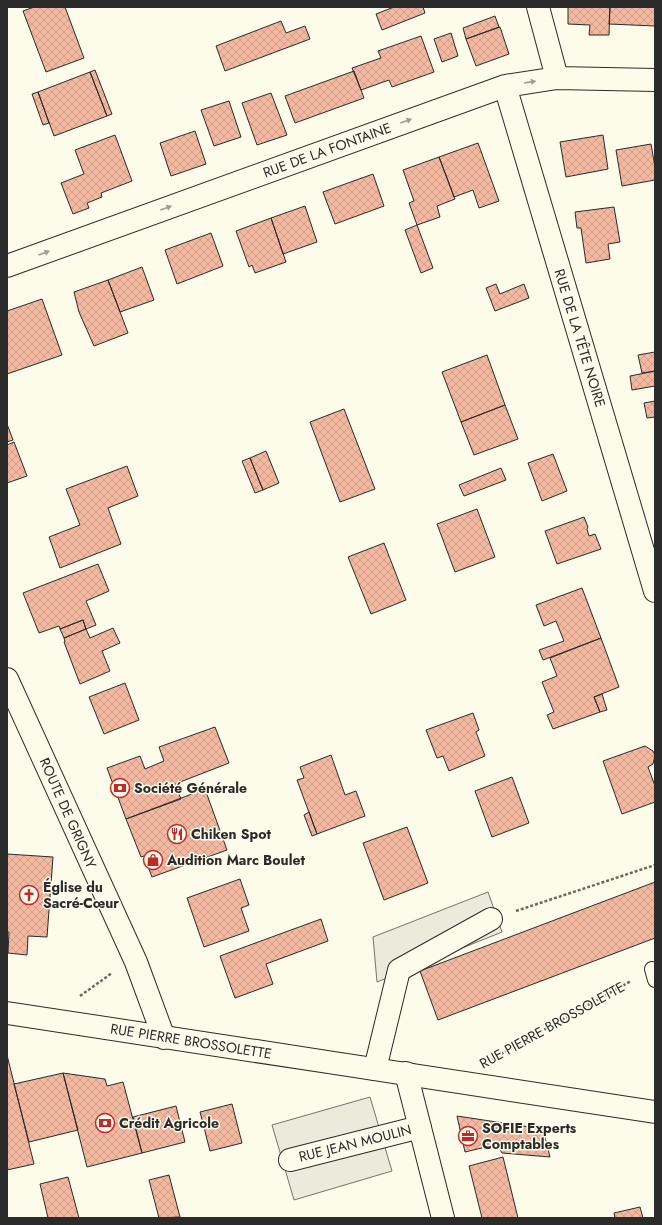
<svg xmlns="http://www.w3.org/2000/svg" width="662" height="1225" font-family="Jost,sans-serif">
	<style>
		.parking { fill: #eceadb; stroke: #74746e }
		.building { fill: url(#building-cross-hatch); stroke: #2b2b2b }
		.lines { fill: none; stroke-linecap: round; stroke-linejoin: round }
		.lane-casing { stroke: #2b2b2b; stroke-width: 16 }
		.street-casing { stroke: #2b2b2b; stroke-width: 24 }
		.secondary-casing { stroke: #2b2b2b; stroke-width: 24 }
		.path { stroke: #6a6964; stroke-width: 2.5; stroke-dasharray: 3 2; stroke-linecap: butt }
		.lane { stroke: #fdfbea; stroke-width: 14 }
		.street { stroke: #fdfbea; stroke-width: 22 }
		.secondary { stroke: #fdfbea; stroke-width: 22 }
		.oneway { fill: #9e9d94 }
		.labels { text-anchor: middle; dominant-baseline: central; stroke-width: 3; stroke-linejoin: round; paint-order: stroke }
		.street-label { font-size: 14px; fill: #2b2b2b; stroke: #fdfbea }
		.poi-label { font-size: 14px; font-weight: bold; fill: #2b2b2b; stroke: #fdfbea; text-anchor: start }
	</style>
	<defs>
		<pattern id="building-cross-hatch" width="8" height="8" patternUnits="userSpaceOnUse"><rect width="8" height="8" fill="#f2b8a0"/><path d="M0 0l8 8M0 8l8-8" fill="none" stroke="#d09e8a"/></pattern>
	</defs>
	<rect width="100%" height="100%" fill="#fdfbea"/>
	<path class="parking" d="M488,892L502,932L377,982L373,937Z
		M370,1097L392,1171L294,1200L272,1125Z"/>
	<path class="building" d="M34,7H65L84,58L46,72L23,11Z
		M394,7H423L425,13L382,30L376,14Z
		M568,7H610L609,35H589L590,25L568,24Z
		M610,7H655V26L609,24Z
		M495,16L499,27L466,39L463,28Z
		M281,21L286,33L305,26L310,39L225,71L216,46Z
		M500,27L509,54L476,66L466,39Z
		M451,33L458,56L442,62L434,39Z
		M421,36L434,72L392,87L389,80L361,90L352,68L381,58L378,51Z
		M95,70L112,114L107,116L90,72Z
		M354,71L364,98L295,123L285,96Z
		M90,72L107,116L54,136L38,92Z
		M38,92L49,123L43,125L32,94Z
		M271,93L287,135L257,145L242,103Z
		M229,101L241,137L214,146L201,110Z
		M195,131L206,164L171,176L160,143Z
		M115,135L132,181L101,193L102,197L87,203L89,208L73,214L61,183L84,174L75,150Z
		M603,135L608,169L566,177L560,142Z
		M478,143L499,201L479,208L473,190L454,197L439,157Z
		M651,144L655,167V180L622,186L616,150Z
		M439,157L455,199L437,206L440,217L417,225L409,203L414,201L403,170Z
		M373,174L384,206L335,224L323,192Z
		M305,206L317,242L283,254L271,218Z
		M614,207L620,242L608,244L610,259L586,263L581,228H577L575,212Z
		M271,218L286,262L255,273L252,265L249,267L236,231Z
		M417,225L433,268L421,273L405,230Z
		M211,233L223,266L177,284L165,250Z
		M142,267L154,300L120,312L108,280Z
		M108,280L128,333L94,346L79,312L74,292Z
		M496,284L500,294L524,284L529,298L495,311L486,288Z
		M42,299L62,355L7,374V311Z
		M655,352V371L642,373L638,355Z
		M487,355L505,405L461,422L442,372Z
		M655,371V386L632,390L630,376Z
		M655,401V417L647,418L644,403Z
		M505,405L518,439L474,455L461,422Z
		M344,409L375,489L340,502L310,422Z
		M7,424L13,440L7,442Z
		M14,442L27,476L7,483V445Z
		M266,451L279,483L263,490L250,458Z
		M553,454L567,491L542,501L528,463Z
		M250,458L263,490L255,493L242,461Z
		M127,466L138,496L108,508L121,544L60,568L49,537L80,525L66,489Z
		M501,468L506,480L464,496L459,485Z
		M477,509L495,557L455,572L437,524Z
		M584,517L588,527L587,529L589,536L595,534L601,549L557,564L545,531Z
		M384,543L406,600L371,614L348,557Z
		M98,564L109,591L86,601L96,625L86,629L83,620L60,629L59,626L39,633L23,593Z
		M582,588L601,638L543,660L539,650L564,641L556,621L544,626L536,605Z
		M83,620L86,629L64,638L60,629Z
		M113,628L120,643L102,651L110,671L80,684L64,642H65L64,638L86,629L90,638Z
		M601,638L619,687L594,697L600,712L553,729L547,715L554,712L542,682L557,676L550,658Z
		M125,683L139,720L104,734L89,697Z
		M602,694L607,710L600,712L594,697Z
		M473,713L479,730L476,732L485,756L449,771L443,756L437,758L426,730Z
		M215,727L229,763L175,784L181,799L126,819L107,768L140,756L145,769L164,761L159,747Z
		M645,746L653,751L655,755L653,764L648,767L655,786V802L622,814L603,761Z
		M331,755L345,795L356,791L365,816L317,834L297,780L304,778L300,767Z
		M512,777L529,823L492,837L475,791Z
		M205,789L227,850L152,877L144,856L141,857L126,819Z
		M309,812L317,834L312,836L304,815Z
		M407,827L428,883L384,900L363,843Z
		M7,854L53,857L47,937L28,936L27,955L8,953L9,932H7Z
		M240,879L249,905L241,908L249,931L204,947L187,898Z
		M655,882V938L438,1020L420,971Z
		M321,919L328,941L266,964L273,984L235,998L220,956Z
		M7,1055L34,1164L7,1170Z
		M63,1073L78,1130L29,1142L14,1084Z
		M63,1073L105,1079L107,1086L123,1082L142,1153L87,1167Z
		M232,1104L242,1143L210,1151L200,1112Z
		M176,1106L185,1142L142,1153L133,1117Z
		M457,1116L543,1129L550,1157L502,1153L499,1148L490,1146L465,1152Z
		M503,1157L518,1218H482L469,1166Z
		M169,1175L180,1217L159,1218L149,1180Z
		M68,1177L79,1218H48L40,1184Z
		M640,1207L643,1218H615L614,1213Z"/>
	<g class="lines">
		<g class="lane-casing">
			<path id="lane" d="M652,969L655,980"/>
		</g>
		<g class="street-casing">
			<path id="street" d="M538,7L557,78
				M505,86L655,591
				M7,266L505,86L557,78L655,80
				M375,1069L399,970L491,919
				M406,1073L443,1218
				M290,1160L420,1127"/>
		</g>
		<g class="secondary-casing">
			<path id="secondary" d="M7,679L136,962L164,1038
				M7,1013C223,1048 439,1077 655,1112"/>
		</g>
		<path class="path" d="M516,911L655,865
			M80,996L112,973
			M492,1059L631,981"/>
		<use href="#lane" class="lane"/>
		<use href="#street" class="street"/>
		<use href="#secondary" class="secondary"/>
	</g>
	<defs><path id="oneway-solid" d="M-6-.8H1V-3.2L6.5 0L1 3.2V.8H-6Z"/></defs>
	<g class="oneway">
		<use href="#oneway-solid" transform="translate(530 82) rotate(-9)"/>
		<use href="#oneway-solid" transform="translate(406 121) rotate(-20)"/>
		<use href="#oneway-solid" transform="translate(166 208) rotate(-20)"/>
		<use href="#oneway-solid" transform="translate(44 253) rotate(-20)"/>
	</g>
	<defs>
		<g id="bank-ring" transform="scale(1)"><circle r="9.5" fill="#fdfbea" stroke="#c62828" stroke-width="1.5"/><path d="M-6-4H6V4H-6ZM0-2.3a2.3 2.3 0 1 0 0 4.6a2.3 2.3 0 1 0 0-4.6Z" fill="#c62828"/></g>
		<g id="restaurant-ring" transform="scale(1)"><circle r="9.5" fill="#fdfbea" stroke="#c62828" stroke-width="1.5"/><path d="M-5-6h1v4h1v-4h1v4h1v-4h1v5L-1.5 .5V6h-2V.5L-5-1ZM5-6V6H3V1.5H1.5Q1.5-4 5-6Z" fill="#c62828"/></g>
		<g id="shop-ring" transform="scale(1)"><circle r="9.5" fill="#fdfbea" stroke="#c62828" stroke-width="1.5"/><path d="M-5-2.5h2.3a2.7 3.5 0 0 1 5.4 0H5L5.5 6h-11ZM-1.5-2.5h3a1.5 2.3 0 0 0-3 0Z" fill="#c62828"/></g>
		<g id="church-ring" transform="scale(1)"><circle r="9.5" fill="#fdfbea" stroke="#c62828" stroke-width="1.5"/><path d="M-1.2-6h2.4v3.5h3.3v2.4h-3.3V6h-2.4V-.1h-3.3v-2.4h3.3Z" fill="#c62828"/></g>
		<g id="office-ring" transform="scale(1)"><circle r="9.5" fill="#fdfbea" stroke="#c62828" stroke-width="1.5"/><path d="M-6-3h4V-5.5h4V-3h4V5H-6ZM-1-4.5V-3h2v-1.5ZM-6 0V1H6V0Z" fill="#c62828"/></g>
	</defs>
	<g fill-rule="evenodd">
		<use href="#bank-ring" x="120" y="788"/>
		<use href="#restaurant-ring" x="177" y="834"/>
		<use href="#shop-ring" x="153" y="860"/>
		<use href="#church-ring" x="29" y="895"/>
		<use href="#bank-ring" x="105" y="1123"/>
		<use href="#office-ring" x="468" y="1136"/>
	</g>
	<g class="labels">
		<g class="street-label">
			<text transform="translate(327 150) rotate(-20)">RUE DE LA FONTAINE</text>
			<text transform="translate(580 338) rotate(73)">RUE DE LA TÊTE NOIRE</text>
			<text transform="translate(68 813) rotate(66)">ROUTE DE GRIGNY</text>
			<text transform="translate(552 1025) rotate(-29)">RUE PIERRE BROSSOLETTE</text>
			<text transform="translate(191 1041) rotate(9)">RUE PIERRE BROSSOLETTE</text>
			<text transform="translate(355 1143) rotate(-14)">RUE JEAN MOULIN</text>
		</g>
		<g class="poi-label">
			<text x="134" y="788">Société Générale</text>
			<text x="191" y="834">Chiken Spot</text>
			<text x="167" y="860">Audition Marc Boulet</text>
			<text x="43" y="887">Église du<tspan x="43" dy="16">Sacré-Cœur</tspan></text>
			<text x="119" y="1123">Crédit Agricole</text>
			<text x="482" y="1128">SOFIE Experts<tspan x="482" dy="16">Comptables</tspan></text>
		</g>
	</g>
	<rect width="662" height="1225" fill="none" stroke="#2b2b2b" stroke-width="16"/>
</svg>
